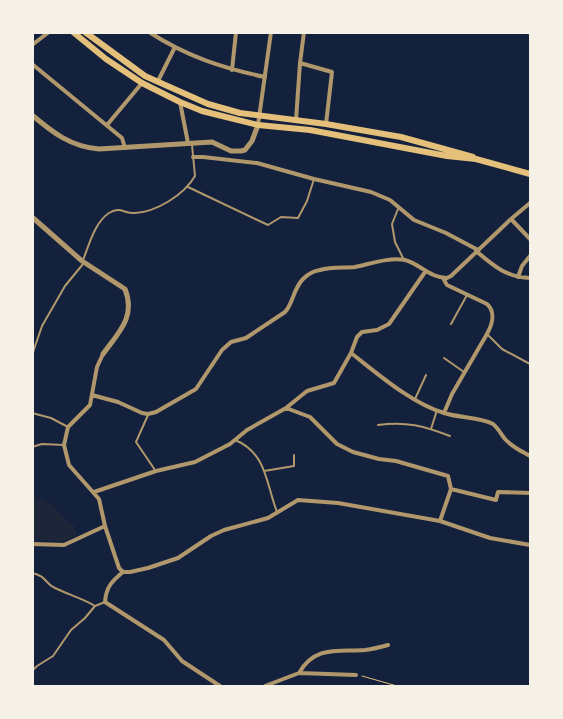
<svg xmlns="http://www.w3.org/2000/svg" width="563" height="719" font-family="'DejaVu Sans',sans-serif">
	<style>
		.green { fill: #1d2539 }
		.lines { fill: none; stroke-linecap: round; stroke-linejoin: round }
		.path { stroke: #e5c07b; stroke-width: 1 }
		.service { stroke: #b1986c; stroke-width: 2 }
		.minor { stroke: #b1986c; stroke-width: 4 }
		.tertiary { stroke: #b1986c; stroke-width: 5 }
		.primary { stroke: #e5c07b; stroke-width: 6 }
	</style>
	<rect width="100%" height="100%" fill="#14213d"/>
	<path class="green" d="M33,495L53,505L65,520L74,525L77,535L63,542L41,540H33Z"/>
	<g class="lines">
		<path class="path" d="M521,32L530,34
			M362,676L397,686"/>
		<path class="service" d="M188,187L268,225L281,217L298,218L307,201L314,179
			M398,209L392,224L395,242L403,258
			M83,260C89,245 95,222 109,213C121,206 124,214 135,213C156,212 184,195 195,176L192,145
			M451,324L467,295
			M487,334L502,349L530,364
			M32,355L42,326L65,286L83,264
			M444,358L464,372
			M415,399L426,375
			M32,413L51,418L68,427
			M148,415L136,442L155,470
			M378,425C406,421 424,426 450,436
			M431,429L437,410
			M235,440C267,453 266,484 277,512
			M32,447L42,444L64,445
			M264,471L294,466V455
			M32,573C47,576 45,584 55,588C69,595 82,598 95,606
			M32,671L37,666L53,656L71,630L85,618L95,606L105,602"/>
		<path class="minor" d="M149,32C186,56 222,68 265,77
			M32,45L49,32
			M300,63L332,72L326,124
			M32,64L122,138L125,148
			M232,70L236,32
			M158,81L174,49
			M180,102L188,143
			M296,120L300,63L304,32
			M107,125L142,83
			M258,125L271,32
			M193,157H203L257,163L314,179L371,192L390,200L414,220L446,233L478,250
			M511,219L530,239
			M476,251C494,266 506,277 530,278
			M518,277L522,266L530,256
			M443,278L447,285L487,304C496,312 492,325 487,334L452,394L444,413
			M351,353C378,374 411,403 444,413C459,418 481,417 493,424C498,428 501,434 505,439C512,447 521,451 530,456
			M103,354L97,367L90,405L68,427L64,445L69,465L99,499L105,526L119,568L123,572H130L148,568L178,558L211,536L224,530L268,518L298,500L338,503L440,521L490,538L530,545
			M92,395L118,402L142,413L148,414L156,412L196,389L222,350L231,342L246,338L285,312C293,304 293,289 303,279C308,274 314,271 320,270C331,267 344,268 355,267C370,264 389,257 405,260C420,264 430,278 447,278L451,276L511,219L530,203
			M286,408L307,391L334,383L351,353L357,337L362,332L377,330L389,324L425,272
			M94,492L156,471L195,462L230,444L247,430L286,408L310,417L337,444L353,452L379,459L396,461L448,476L451,489L496,500L498,492L530,493
			M440,521L451,489
			M32,544L64,545L105,526
			M123,572C112,581 106,587 105,602L164,640L182,661L220,686
			M299,673C315,645 339,652 365,650C373,649 381,647 388,645
			M265,686L299,673L356,675"/>
		<path class="tertiary" d="M32,115C52,132 71,147 99,149L212,142L231,151H241L245,150L252,141L258,125
			M32,217L82,261L125,289C136,317 119,332 103,354"/>
		<path class="primary" d="M73,32L106,59L142,83L180,102L202,111L258,125L310,130L447,156L476,159L530,174
			M85,32L145,76L208,104L240,113L326,124L401,137L473,157"/>
	</g>
	<rect width="563" height="719" fill="none" stroke="#f6f1e7" stroke-width="68"/>
</svg>
